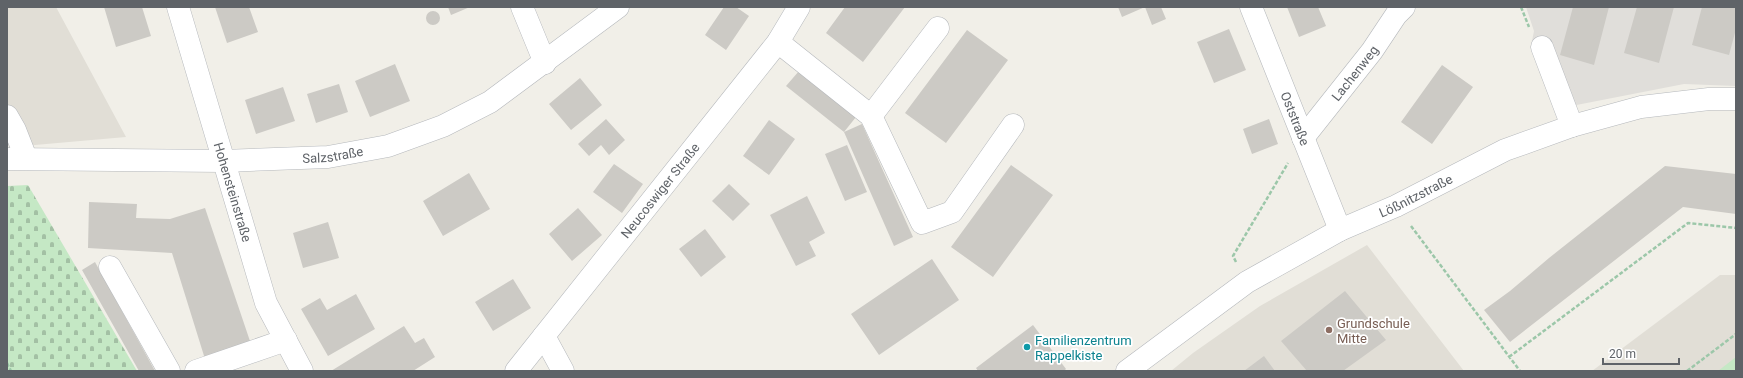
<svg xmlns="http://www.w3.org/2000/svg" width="1743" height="378" font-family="Roboto,sans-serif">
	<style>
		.industrial { fill: #e0deda }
		.education { fill: #e1ded6 }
		.grass { fill: #c5e8c5 }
		.cemetery { fill: url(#cemetery-stones) }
		.building { fill: #cccac5 }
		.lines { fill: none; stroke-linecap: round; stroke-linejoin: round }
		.minor-casing { stroke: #b5b8bc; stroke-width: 23 }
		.path { stroke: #9cc7a9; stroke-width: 2.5; stroke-dasharray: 4 2; stroke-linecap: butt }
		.minor { stroke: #fff; stroke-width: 22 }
		.education-dot { fill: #8d6e63; stroke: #fff; stroke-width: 1.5 }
		.culture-dot { fill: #0f9aa8; stroke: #fff; stroke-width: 1.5 }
		.labels { text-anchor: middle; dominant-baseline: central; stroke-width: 3.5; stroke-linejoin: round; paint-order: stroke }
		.street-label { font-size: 13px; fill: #5f6368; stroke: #fff }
		.education-label { font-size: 13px; fill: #785e54; stroke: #fff; text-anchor: start }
		.culture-label { font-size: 13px; fill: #0d838f; stroke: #fff; text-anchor: start }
	</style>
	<defs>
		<pattern id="cemetery-stones" width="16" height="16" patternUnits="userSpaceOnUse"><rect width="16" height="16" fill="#c5e8c5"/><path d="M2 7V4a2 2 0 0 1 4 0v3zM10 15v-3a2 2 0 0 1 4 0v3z" fill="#a3c0a4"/></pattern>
	</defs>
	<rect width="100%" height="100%" fill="#f1efe8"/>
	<path class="industrial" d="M1526,7H1736V86L1684,84L1556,109L1532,41L1534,31Z"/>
	<path class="education" d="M7,7H56L126,137L12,147L7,139Z
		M1367,245L1464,371H1171L1193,353L1260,306Z
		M1720,275H1736V371H1592Z"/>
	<path class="grass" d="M1736,357V371H1718Z"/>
	<path class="cemetery" d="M28,185L137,371H7V186Z"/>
	<path class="building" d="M104,7H142L151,36L116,47Z
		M215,7H249L258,32L227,43Z
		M448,7H470L451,15Z
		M724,7H736L749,16L726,50L705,35Z
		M845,7H905L863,62L826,33Z
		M1118,7H1161L1166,19L1152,25L1145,7L1122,17Z
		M1287,7H1318L1326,26L1299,37Z
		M1573,7H1609L1594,65L1560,55Z
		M1637,7H1674L1659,63L1624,53Z
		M1702,7H1736V29L1729,55L1692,45Z
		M426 18a7 7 0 1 1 14 0a7 7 0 1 1-14 0Z
		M1229,29L1246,70L1214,83L1197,42Z
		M967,30L1008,60L946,143L905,113Z
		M395,64L410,101L370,117L355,81Z
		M1442,65L1473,87L1432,144L1401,122Z
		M799,71L856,117L844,132L786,86Z
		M580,78L602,105L571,130L549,104Z
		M339,84L348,112L316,123L307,94Z
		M283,87L295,121L256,134L245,100Z
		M606,119L625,140L609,155L601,145L589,156L578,144Z
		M1269,119L1278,144L1252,154L1243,129Z
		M769,120L795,139L769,175L743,156Z
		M862,124L913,237L894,246L844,132Z
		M847,145L867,192L845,201L825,154Z
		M614,164L643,184L622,213L593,192Z
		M1011,165L1053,195L993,277L951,247Z
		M1665,166L1736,174V214L1683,207L1510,342L1484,310L1510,291L1549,258Z
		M469,173L490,209L443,236L423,201Z
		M729,184L750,204L733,221L712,201Z
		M807,196L825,233L809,242L816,256L796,266L770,215Z
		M89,202L137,204L136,218L170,219L205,208L252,347L205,359L172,253L88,248Z
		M578,208L602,235L572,261L549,234Z
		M328,222L339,258L303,268L293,233Z
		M705,229L726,257L701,277L679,249Z
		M932,259L959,300L879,355L851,314Z
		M95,262L155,371H139L82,270Z
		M513,279L531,308L493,331L475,302Z
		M1345,291L1386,340L1343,371H1307L1281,341Z
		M356,294L375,329L328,356L301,309L320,298L327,310Z
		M1033,325L1066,369L1064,371H978L976,368Z
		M404,326L415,343L424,338L435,357L413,371H331Z
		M1264,356L1275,371H1244Z"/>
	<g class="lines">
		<g class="minor-casing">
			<g id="minor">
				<path id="s1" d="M178,7L266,303L302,371"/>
				<path d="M522,7L545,63"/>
				<path id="s2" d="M1251,7L1340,230"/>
				<path d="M778,42L871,116L922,223L952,212L1013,125"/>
				<path d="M1542,47L1572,126"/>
				<path d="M7,116L15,130L26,158"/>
				<path d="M871,116L938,28"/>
				<path id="s3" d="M1303,138L1372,51L1396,15L1404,7"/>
				<path id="s4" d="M7,159L223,161L328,157L388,146L443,126L490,102L618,7"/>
				<path d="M110,267L169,371"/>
				<path d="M544,336L563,371"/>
				<path d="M196,371L286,340"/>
				<path id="s5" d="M516,371L778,42L799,7"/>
				<path id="s6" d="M1127,371L1247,282L1340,230L1396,206L1505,150L1572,126L1641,107L1709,99H1736"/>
			</g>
		</g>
		<path class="path" d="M1521,7L1529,27
			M1411,226L1520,371
			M1236,262L1233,256L1288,163
			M1509,357L1688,223L1736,228
			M7,363L11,371
			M1687,371L1736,334"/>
		<use href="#minor" class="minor"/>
	</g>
	<circle class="education-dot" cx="1329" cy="330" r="4"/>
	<circle class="culture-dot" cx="1027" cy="347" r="4"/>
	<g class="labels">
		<g class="street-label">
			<text stroke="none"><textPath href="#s3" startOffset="83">Lachenweg</textPath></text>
			<text stroke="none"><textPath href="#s2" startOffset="120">Oststraße</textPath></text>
			<text stroke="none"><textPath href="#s4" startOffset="326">Salzstraße</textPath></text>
			<text stroke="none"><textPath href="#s5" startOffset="231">Neucoswiger Straße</textPath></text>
			<text stroke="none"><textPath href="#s1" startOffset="193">Hohensteinstraße</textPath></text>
			<text stroke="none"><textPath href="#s6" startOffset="339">Lößnitzstraße</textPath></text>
		</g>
		<g class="education-label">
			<text x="1337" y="323">Grundschule<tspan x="1337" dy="15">Mitte</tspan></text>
		</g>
		<g class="culture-label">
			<text x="1035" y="340">Familienzentrum<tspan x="1035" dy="15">Rappelkiste</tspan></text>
		</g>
	</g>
	<rect width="1743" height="378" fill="none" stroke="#5f6368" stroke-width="16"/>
	<path d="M1603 358v6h76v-6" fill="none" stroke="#5f6368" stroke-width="2"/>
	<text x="1609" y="358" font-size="12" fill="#5f6368" stroke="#ffffff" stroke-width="3" paint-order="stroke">20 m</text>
</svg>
